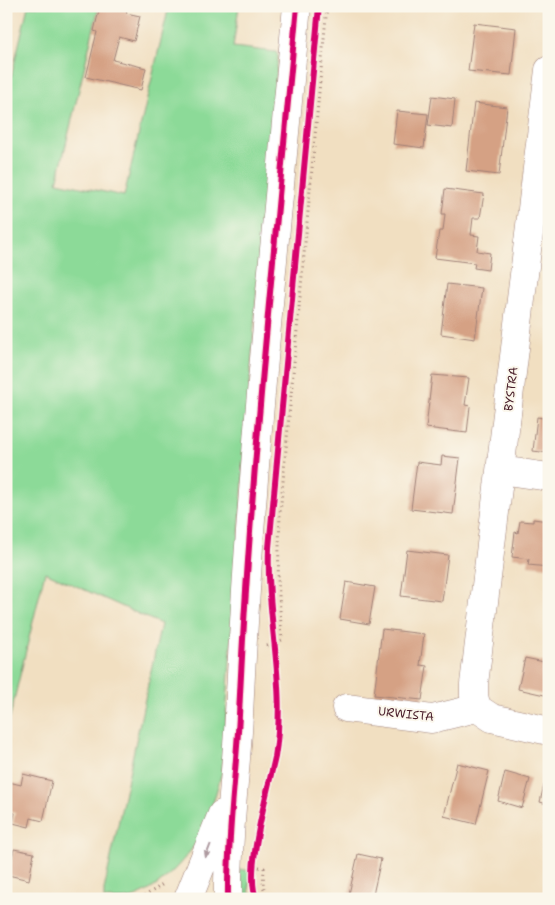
<svg xmlns="http://www.w3.org/2000/svg" width="555" height="905" font-family="'Shantell Sans',sans-serif">
	<style>
		.green { fill: #8cda98; stroke: #6b7c62 }
		.building { fill: #d5a184 }
		.lines { fill: none; stroke-linecap: round; stroke-linejoin: round }
		.minor-casing { stroke: #9e7f76; stroke-width: 29 }
		.path { stroke: #9e7f76; stroke-width: 3; stroke-dasharray: 1 4; stroke-linecap: butt }
		.minor { stroke: #fff; stroke-width: 28 }
		.cycleway-casing { stroke: #fbf7ec; stroke-width: 9 }
		.cycleway { stroke: #d6006c; stroke-width: 6 }
		.oneway { fill: #ae9aa0 }
		.labels { text-anchor: middle; dominant-baseline: central; stroke-width: 4; stroke-linejoin: round; paint-order: stroke }
		.street-label { font-size: 12px; fill: #4a1f2b; stroke: #fbf7ec }
	</style>
	<rect width="100%" height="100%" fill="#fbf7ec"/>
	<filter id="ink" filterUnits="userSpaceOnUse"><feTurbulence type="fractalNoise" baseFrequency=".02" numOctaves="2"/><feDisplacementMap in="SourceGraphic" scale="10" xChannelSelector="R" yChannelSelector="G"/><feConvolveMatrix kernelMatrix="1 2 1 2 8 2 1 2 1" color-interpolation-filters="sRGB"/></filter>
	<filter id="wash" filterUnits="userSpaceOnUse"><feTurbulence type="fractalNoise" baseFrequency=".0096" numOctaves="4" result="noise"/><feDisplacementMap in="SourceGraphic" scale="20" xChannelSelector="R" yChannelSelector="G"/><feGaussianBlur stdDeviation="1.12" result="paint"/><feColorMatrix in="noise" values="0 0 0 0 0 0 0 0 0 0 0 0 0 0 0 0 0 1.4 0 .05"/><feComposite in="paint" operator="in"/></filter>
	<g filter="url(#wash)">
		<rect width="100%" height="100%" fill="#f1dfc1"/>
		<path class="green" d="M28,6H99L57,182L124,196L169,6H239L233,47L276,52L278,56L257,285L222,772L201,845H195C179,866 158,890 132,898C123,900 113,899 104,899V890L161,624L45,572L6,733V99Z
			M239,869L250,871L249,891L253,899H247L242,892Z"/>
		<g id="blocks">
			<path class="building" d="M100,6H128L126,13L140,16L134,41L119,37L113,60L146,68L141,90L86,77L97,32L94,31Z
				M474,23L516,28L511,75L468,71Z
				M432,96L455,99L452,128L428,125Z
				M474,103L507,107L499,175L466,171Z
				M397,111L428,114L424,148L393,144Z
				M445,189L484,194L480,218H473L471,235L479,236L477,251L490,253L488,270L474,268L475,263L435,258L439,231H443L445,214H442Z
				M447,284L482,288L475,339L441,334Z
				M432,375L469,378L465,405L470,406L467,433L426,428Z
				M537,417L549,419V453L533,451Z
				M442,456L460,458L453,514L411,509L417,462L441,465Z
				M533,519L549,521V567L528,565L529,559L512,557L515,532L518,533L520,521L533,522Z
				M407,550L448,555L442,601L401,596Z
				M346,582L375,587L369,624L340,619Z
				M382,629L424,634L420,665L427,666L422,700L374,695Z
				M525,658L549,663V696L518,689Z
				M457,763L489,771L476,824L444,816Z
				M505,772L530,779L522,808L498,801Z
				M23,774L52,781L43,821L31,818L29,827L13,823L15,813L6,811L9,782L21,785Z
				M544,785L549,787V822L544,821L547,804L540,802Z
				M14,849L34,853L29,880L8,875Z
				M358,854L381,859L372,899L349,894Z"/>
		</g>
	</g>
	<g filter="url(#ink)">
		<use href="#blocks" fill-opacity="0" stroke="#9e7f76" stroke-width="1"/>
		<g class="lines">
			<g class="minor-casing">
				<path id="minor" d="M501,470L549,477
					M346,708L432,719L477,708L492,718L549,731
					M477,708L474,696V684L549,70
					M188,899L222,814
					M228,899C227,837 236,776 239,715C250,478 275,242 297,6"/>
			</g>
			<path class="path" d="M267,646L282,640L278,580L280,514L327,6
				M254,866L264,868L263,886L268,899
				M140,899L165,883"/>
			<use href="#minor" class="minor"/>
			<g class="cycleway-casing">
				<path id="cycleway" d="M228,899C227,837 236,776 239,715C250,478 275,242 297,6
					M257,899C243,876 269,786 275,757C287,687 266,618 269,548L319,6"/>
			</g>
			<use href="#cycleway" class="cycleway"/>
		</g>
		<defs><path id="oneway-solid" d="M-6-.8H1V-3.2L6.5 0L1 3.2V.8H-6Z" transform="scale(1.25)"/></defs>
		<use class="oneway" href="#oneway-solid" transform="translate(208 851) rotate(111)"/>
	</g>
	<g class="labels">
		<g class="street-label">
			<text transform="translate(511 389) rotate(-83)">BYSTRA</text>
			<text transform="translate(406 714) rotate(6)">URWISTA</text>
		</g>
	</g>
	<rect width="555" height="905" fill="none" stroke="#fbf7ec" stroke-width="25"/>
</svg>
